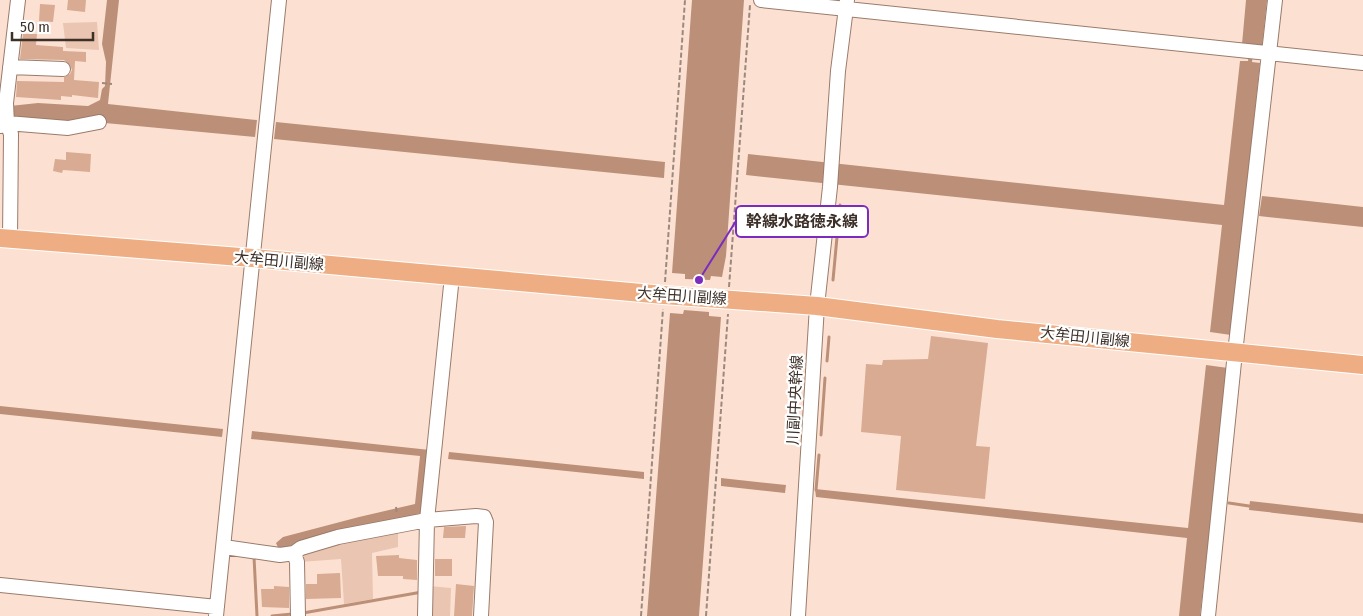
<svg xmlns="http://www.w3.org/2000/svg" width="1363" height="616" font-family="'Fira Sans Condensed','Noto Sans JP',sans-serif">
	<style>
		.green { fill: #eac5b1 }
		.water { fill: #bc9078 }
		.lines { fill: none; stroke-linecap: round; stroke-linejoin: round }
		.stream { stroke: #bc9078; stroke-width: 3 }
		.building { fill: #d8ab92 }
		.minor-casing { stroke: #9a7b6b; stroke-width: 16 }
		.major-casing { stroke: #fff; stroke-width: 20 }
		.path { stroke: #9c887d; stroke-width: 2; stroke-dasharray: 5 2.5; stroke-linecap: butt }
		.minor { stroke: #fff; stroke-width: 14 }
		.major { stroke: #eead82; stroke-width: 18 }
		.labels { text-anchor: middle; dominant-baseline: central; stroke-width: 4.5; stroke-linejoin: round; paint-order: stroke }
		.street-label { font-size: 15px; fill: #3d3029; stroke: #fff }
		.leader { fill: none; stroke: #7b2cbf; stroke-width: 2 }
		.callout-dot { fill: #7b2cbf; stroke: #fff; stroke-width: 2 }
		.callout { fill: #fff; stroke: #7b2cbf; stroke-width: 2 }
		.callout-label { font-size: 16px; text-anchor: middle; font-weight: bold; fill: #3d3029 }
	</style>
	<rect width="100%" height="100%" fill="#fce1d2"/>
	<path class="green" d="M97,22L99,50L66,48L63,23Z
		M398,529V547L372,553L373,599L344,604L341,559L300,562L301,553Z
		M429,586L451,588L450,616H431Z"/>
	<path class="water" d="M107,0H119L108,104L257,120L255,137L105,123L70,122L4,116L10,106L38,103L88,106L100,100L102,89L105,86L106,62L102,44Z
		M692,0H744L726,256L722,277L711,276L710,280L685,279V274L672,273Z
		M1246,0H1267L1262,47L1254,46L1252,62L1260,63L1231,335L1210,332L1222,225L746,175L748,154L1224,205L1240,61H1248L1250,46L1242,44Z
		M276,122L665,162L664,178L274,139Z
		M1262,196L1363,207V227L1259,216Z
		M684,310L709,312V316L721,317L699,616H647L670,313L683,314Z
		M1206,365L1228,368L1200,616H1179L1187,538L816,497L815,489L1188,528Z
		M0,406L223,429L222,437L0,414Z
		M252,431L430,450L423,515L334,532L279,550L276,543L283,537L359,517L415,504L420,456L251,439Z
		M449,452L644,472V479L448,459Z
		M721,478L786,485L785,493L721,486Z
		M1250,501L1363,514V523L1249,510Z"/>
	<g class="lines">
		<path class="stream" d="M833,280L840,205
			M827,361L829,337
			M821,435L825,378
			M816,490L819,455
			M1229,503L1249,506
			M254,557L257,616
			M303,613L422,592
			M272,616L292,614"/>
	</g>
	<path class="building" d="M68,0H86L85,12L67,10Z
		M40,4L55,5L53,22L39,21Z
		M23,34H37L36,45L63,47V51L86,52V62L75,61L74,80L99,82L98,98L72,95V97L61,96V100L16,97L17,81L64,82V77L70,74L72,70L70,65L64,60L20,59Z
		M66,152L91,154L90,172L63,170L62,173L53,171L55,159L66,160Z
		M931,336L988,343L976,446L990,447L985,499L896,490L901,436L861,432L866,364L882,365L883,360L928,359Z
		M466,526L465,538H443L444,527Z
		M399,555V558L417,560V580L403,579V576H378L376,556Z
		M435,559H452V576H435Z
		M340,573L341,598L306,599V584H317V574Z
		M456,584L474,586L472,616H454Z
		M274,586L289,587V608L262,607L261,589H274Z"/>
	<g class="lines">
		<g class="minor-casing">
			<path id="minor" d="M761,0L1363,63
				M10,67L63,69
				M1,126L7,123L68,128L99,122
				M10,239L11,134L7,123L6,103L18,0
				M224,547L280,555L294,553L301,548L338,537L427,520L452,276
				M294,553L297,562L298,616
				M0,585L217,607
				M216,616L279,0
				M425,616L427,520L476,516L484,517L486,522L481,616
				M798,616L817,306L830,187L838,71L847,0
				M1208,616L1234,362L1275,0"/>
		</g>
		<g class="major-casing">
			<path id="major" d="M0,238L253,258L664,295L817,306L997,329L1363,365"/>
		</g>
		<path class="path" d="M102,83L112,84
			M665,282L685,0
			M729,287L750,5
			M396,507L397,514
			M641,616L663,309
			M706,616L728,314"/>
		<use href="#minor" class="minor"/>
		<use href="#major" class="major"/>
	</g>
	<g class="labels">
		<g class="street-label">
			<text transform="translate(279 261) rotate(5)">大牟田川副線</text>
			<text transform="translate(682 296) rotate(4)">大牟田川副線</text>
			<text transform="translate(1085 337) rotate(6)">大牟田川副線</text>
			<text transform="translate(795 400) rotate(-87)">川副中央幹線</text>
		</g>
	</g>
	<path class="leader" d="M699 280L736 221"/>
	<circle class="callout-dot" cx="699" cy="280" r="5"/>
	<rect class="callout" x="736" y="206" width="132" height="31" rx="5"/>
	<g class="callout-label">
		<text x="802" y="227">幹線水路徳永線</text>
	</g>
	<path d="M12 32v8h81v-8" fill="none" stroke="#3d3029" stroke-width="2.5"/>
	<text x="20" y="32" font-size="15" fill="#3d3029" stroke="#ffffff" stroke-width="4" paint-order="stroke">50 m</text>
</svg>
